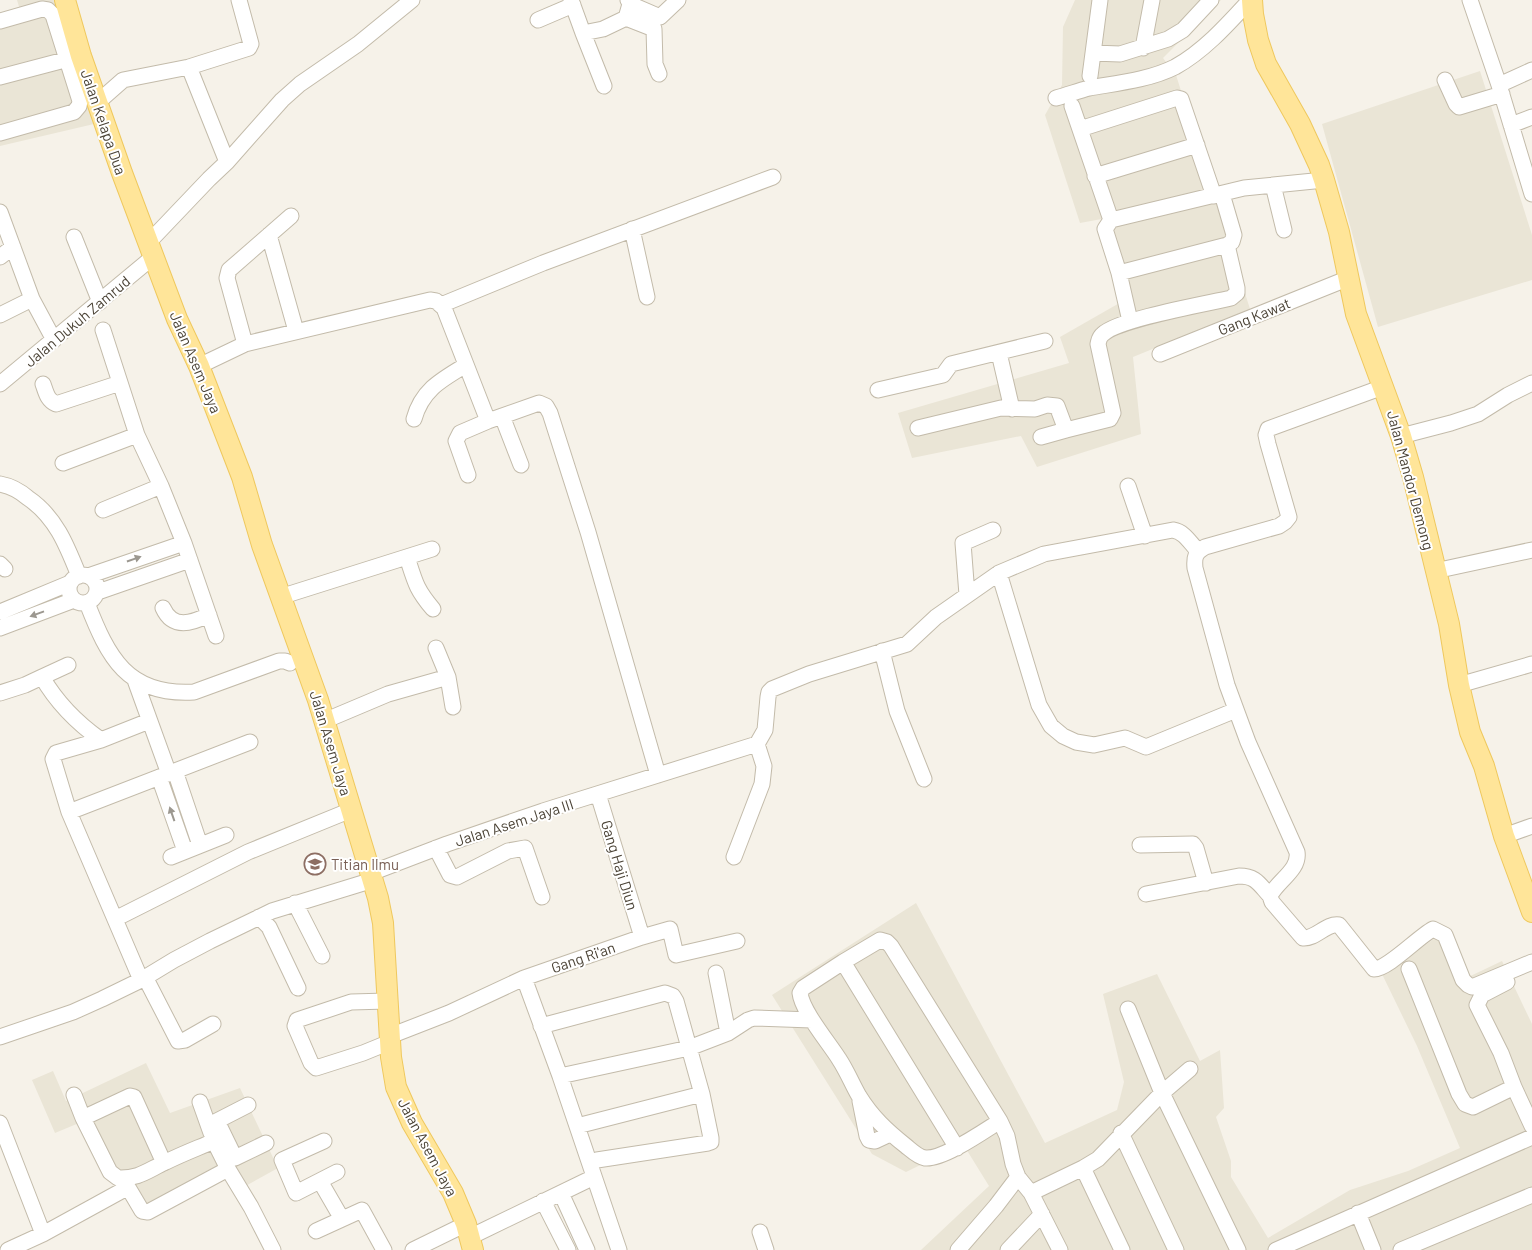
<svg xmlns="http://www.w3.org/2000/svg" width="1532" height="1250" font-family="Barlow,sans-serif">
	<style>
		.residential { fill: #eae5d6 }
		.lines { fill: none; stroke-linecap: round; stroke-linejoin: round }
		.minor-casing { stroke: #c3bbaa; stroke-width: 17 }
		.major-casing { stroke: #efc85d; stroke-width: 22 }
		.minor { stroke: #fff; stroke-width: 15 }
		.major { stroke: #ffe599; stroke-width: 20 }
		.oneway { fill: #9c9890 }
		.labels { text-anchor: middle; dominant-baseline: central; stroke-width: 4; stroke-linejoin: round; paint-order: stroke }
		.street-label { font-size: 15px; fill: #4b4336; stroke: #fff }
		.education-label { font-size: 15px; fill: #785e54; stroke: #fff; text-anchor: start }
	</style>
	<rect width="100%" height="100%" fill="#f6f2e9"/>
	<path class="residential" d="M17,0H58L94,124L0,146V15L20,10Z
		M1075,0H1221L1163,58L1176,75L1250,309L1133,357L1141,434L1037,467L1021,436L912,458L898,413L1069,363L1060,337L1123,301L1107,218L1080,223L1045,115L1062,85L1063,27Z
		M1480,71L1532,235V280L1378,327L1322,124Z
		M916,903L1045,1143L1117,1110L1124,1082L1103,994L1157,974L1200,1061L1220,1050L1224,1108L1216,1117L1231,1161V1177L1268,1238L1350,1190L1408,1171L1460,1148L1417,1046L1382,974L1437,937L1460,981L1502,961L1532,1024V1250H921L989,1186L963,1144L906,1172L872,1154L772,995Z
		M146,1063L170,1113L240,1088L278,1168L240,1189L228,1169L145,1209L116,1189L79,1123L55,1133L32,1080L53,1071L66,1101Z"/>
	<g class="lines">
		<g class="minor-casing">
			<path id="minor" d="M571,0L583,33L603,29L626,18L630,4L628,0
				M1470,0L1499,85L1532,194
				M630,4L660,17L678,0
				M626,18L654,29L655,64L659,74
				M538,20L573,5
				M0,21L42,9L48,10L53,15L80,101L79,106L74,112L0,133
				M583,33L604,86
				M1143,48L1152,0
				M1093,53L1120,54L1168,39L1183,30L1211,0
				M189,67L227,162
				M1090,76L1100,0
				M0,77L76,57
				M1445,80L1456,104L1459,107L1502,94
				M1499,85L1532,70
				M1056,98C1067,95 1078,91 1089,88C1118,83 1149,80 1175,67C1204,51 1228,24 1250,0
				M98,102L123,80L189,67L249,48L251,44L239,0
				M1072,106L1111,220
				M1511,125L1532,117
				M1080,129L1177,98L1181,99L1214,196
				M1095,176L1197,145
				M1273,185L1284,230
				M0,212L32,299L54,340
				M632,229L647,297
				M269,235L296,331
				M74,237L100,302
				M148,243L209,179L227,162L282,100L300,84L358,44L412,0
				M0,257L13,247
				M1119,273L1227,245L1232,242L1234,235L1222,194
				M441,305L543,263L773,177
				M0,315L32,299
				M1130,321L1119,273L1105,229L1111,220L1244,188L1324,180
				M103,330L137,435L161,486L184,543L216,636
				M245,344L430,300L436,301L444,308L488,421L539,403L546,406L550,413L588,532L658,775
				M999,353L1012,409
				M1160,354L1349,278
				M199,366L245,344L227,278L229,270L291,216
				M0,384L153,257
				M43,384C46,392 47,400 56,404L120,383
				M1383,387L1268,429L1266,435L1268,444L1289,517L1285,522L1279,526L1205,547C1195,553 1194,557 1195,568L1227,685L1248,742L1297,852C1300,870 1277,881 1270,896L1272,902L1303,938C1316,939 1326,923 1339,925L1374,969C1388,969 1418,937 1433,929L1445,935L1463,980L1468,985L1472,987L1532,962
				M878,390L943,375L951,364L1045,341
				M502,416L521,465
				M414,419C422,390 441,380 466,365
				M918,428L1001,408L1035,409L1047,405L1057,406L1066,430L1110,419L1113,413L1098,344C1099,340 1099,337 1103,334C1119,319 1205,304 1231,298L1237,293V288L1227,245
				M1401,436L1451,423L1478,414L1508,395L1532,383
				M1041,437L1066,430
				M63,463L137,435
				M468,475L456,441L460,433L488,421
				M0,484C11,486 20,491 28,498C56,517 67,546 79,576
				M1128,486L1145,536
				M103,510L161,486
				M407,557C415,582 416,589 433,609
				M0,564L5,569
				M1435,571L1532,550
				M999,573L1039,705L1051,726L1063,736L1076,742L1094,745L1125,738L1146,747L1236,710
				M69 589a14 14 0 1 1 28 0a14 14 0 1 1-28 0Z
				M88,576L184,543
				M98,592L190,560
				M967,595L963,543L993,530
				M280,597L432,549
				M87,603C108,657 127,696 194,692L279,661H285L290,663
				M163,608C173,630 192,623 209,615
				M0,612L70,583
				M0,628L74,600
				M436,648L448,677L453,707
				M882,651L897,711L924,779
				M42,677L68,665
				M135,680L169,774
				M1459,685L1532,664
				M0,693L25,685L42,677C57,703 77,723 101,740
				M324,721L388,694L448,677
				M175,771L200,845
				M159,777L185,851
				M598,794L642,937
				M69,812L250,742
				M1504,836L1532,826
				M1140,845L1193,844L1196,848L1206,883
				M436,848L450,875L457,877L508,851L525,848L542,897
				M171,857L226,835
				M734,857L762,784L764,766L757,744
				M371,873L447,844L543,811L757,744L765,730L768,697L769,692L772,689L809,674L907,644L936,617L999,573L1044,554L1173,530C1185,532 1190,543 1198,551
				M1146,894L1239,876C1256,876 1259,884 1270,896
				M295,903L322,956
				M259,917L269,927L298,988
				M115,919L248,852L351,810
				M843,962L957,1148
				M1409,969L1459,1094L1465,1104L1473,1107L1514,1087
				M716,973L728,1033
				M145,977L178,1041L185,1040L213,1024
				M524,978L642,937L670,929L676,955L737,941
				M141,980L69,812L53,759L56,753L101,740L149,721
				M1507,982L1482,995L1477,1005L1501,1053L1514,1087L1532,1126
				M387,1001L351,1002L297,1020L295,1026L311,1063L316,1068L363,1053L390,1042
				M1128,1009L1162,1093L1238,1250
				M541,1026L665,993L673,996L676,1001L702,1094L711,1138V1142L708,1143L597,1160L590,1163
				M390,1036L449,1013L524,978L560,1076L619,1250
				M0,1037L73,1012L102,999L141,980L174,960L210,941L272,911L373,880
				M560,1076L689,1048L728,1033L748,1020L754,1018L812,1020
				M74,1095L83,1118
				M860,1101L867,1136L869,1140L875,1141L890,1134
				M200,1102L211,1133
				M217,1121L235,1158L266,1143
				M1000,1121C984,1131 943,1160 925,1158C918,1157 911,1150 906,1146C887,1131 872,1117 859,1096C852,1084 847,1071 839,1059C829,1043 802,1011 800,993L803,988L843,962L880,940L887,942L891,946L1000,1121L1007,1136L1013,1164L1018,1177L1031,1193L1060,1250
				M0,1123L43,1234
				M209,1125L248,1105
				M577,1126L702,1094
				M1121,1133L1176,1250
				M324,1141L282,1160L296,1193L337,1172
				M164,1163L134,1097L130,1096L83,1118L110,1172L118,1178C139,1179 148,1170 166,1162C182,1154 198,1148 214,1141L228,1169L251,1207L273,1250
				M1083,1168L1122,1250
				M320,1181L342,1219
				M561,1193L587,1250
				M1031,1193L1083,1168L1098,1159L1162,1093L1190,1069
				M543,1201L568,1250
				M1358,1213L1373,1250
				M316,1231L362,1210L384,1250
				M760,1232L766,1250
				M470,1237L594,1177
				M8,1250L43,1234L125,1189H129L142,1211L148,1212L228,1169
				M413,1250L466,1224
				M958,1250L996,1206L1018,1177
				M1008,1250L1042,1214
				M1276,1250L1532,1137
				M1401,1250L1532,1195"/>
		</g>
		<g class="major-casing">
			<path id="major" d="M65,0L81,56L122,173L177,319L199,366L242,477L262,545L318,700L378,898L383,923L391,1057L396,1087L412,1123L453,1193L466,1224L473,1250
				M1252,0L1253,14L1258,40L1266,64L1300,124L1319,165L1324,180L1339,232L1356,314L1401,436L1413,477L1449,624L1459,685L1470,732L1484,766L1504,836L1532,912"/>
		</g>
		<use href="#minor" class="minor"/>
		<use href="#major" class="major"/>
	</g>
	<defs><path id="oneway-solid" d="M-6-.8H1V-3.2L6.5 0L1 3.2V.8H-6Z" transform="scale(1.25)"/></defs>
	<g class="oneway">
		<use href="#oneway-solid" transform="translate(134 559) rotate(-19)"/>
		<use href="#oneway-solid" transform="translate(37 614) rotate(160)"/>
		<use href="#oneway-solid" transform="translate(172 814) rotate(-109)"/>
	</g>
	<defs>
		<g id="school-ring" transform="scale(1.125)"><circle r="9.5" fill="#fff" stroke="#8d6e63" stroke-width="1.5"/><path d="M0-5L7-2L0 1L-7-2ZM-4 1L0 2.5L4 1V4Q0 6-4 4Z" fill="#8d6e63"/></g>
	</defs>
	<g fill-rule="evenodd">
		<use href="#school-ring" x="315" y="864"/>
	</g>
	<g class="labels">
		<g class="street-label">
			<text transform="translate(104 122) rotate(71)">Jalan Kelapa Dua</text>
			<text transform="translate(1254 316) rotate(-22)">Gang Kawat</text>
			<text transform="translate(77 321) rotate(-40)">Jalan Dukuh Zamrud</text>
			<text transform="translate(196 362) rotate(67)">Jalan Asem Jaya</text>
			<text transform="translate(1411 480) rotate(75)">Jalan Mandor Demong</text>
			<text transform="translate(331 743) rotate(73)">Jalan Asem Jaya</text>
			<text transform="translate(514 822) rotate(-18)">Jalan Asem Jaya III</text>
			<text transform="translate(620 865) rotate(73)">Gang Haji Diun</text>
			<text transform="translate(583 957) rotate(-19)">Gang Ri'an</text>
			<text transform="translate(428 1147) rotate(62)">Jalan Asem Jaya</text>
		</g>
		<g class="education-label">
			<text x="331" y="864">Titian Ilmu</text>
		</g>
	</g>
</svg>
